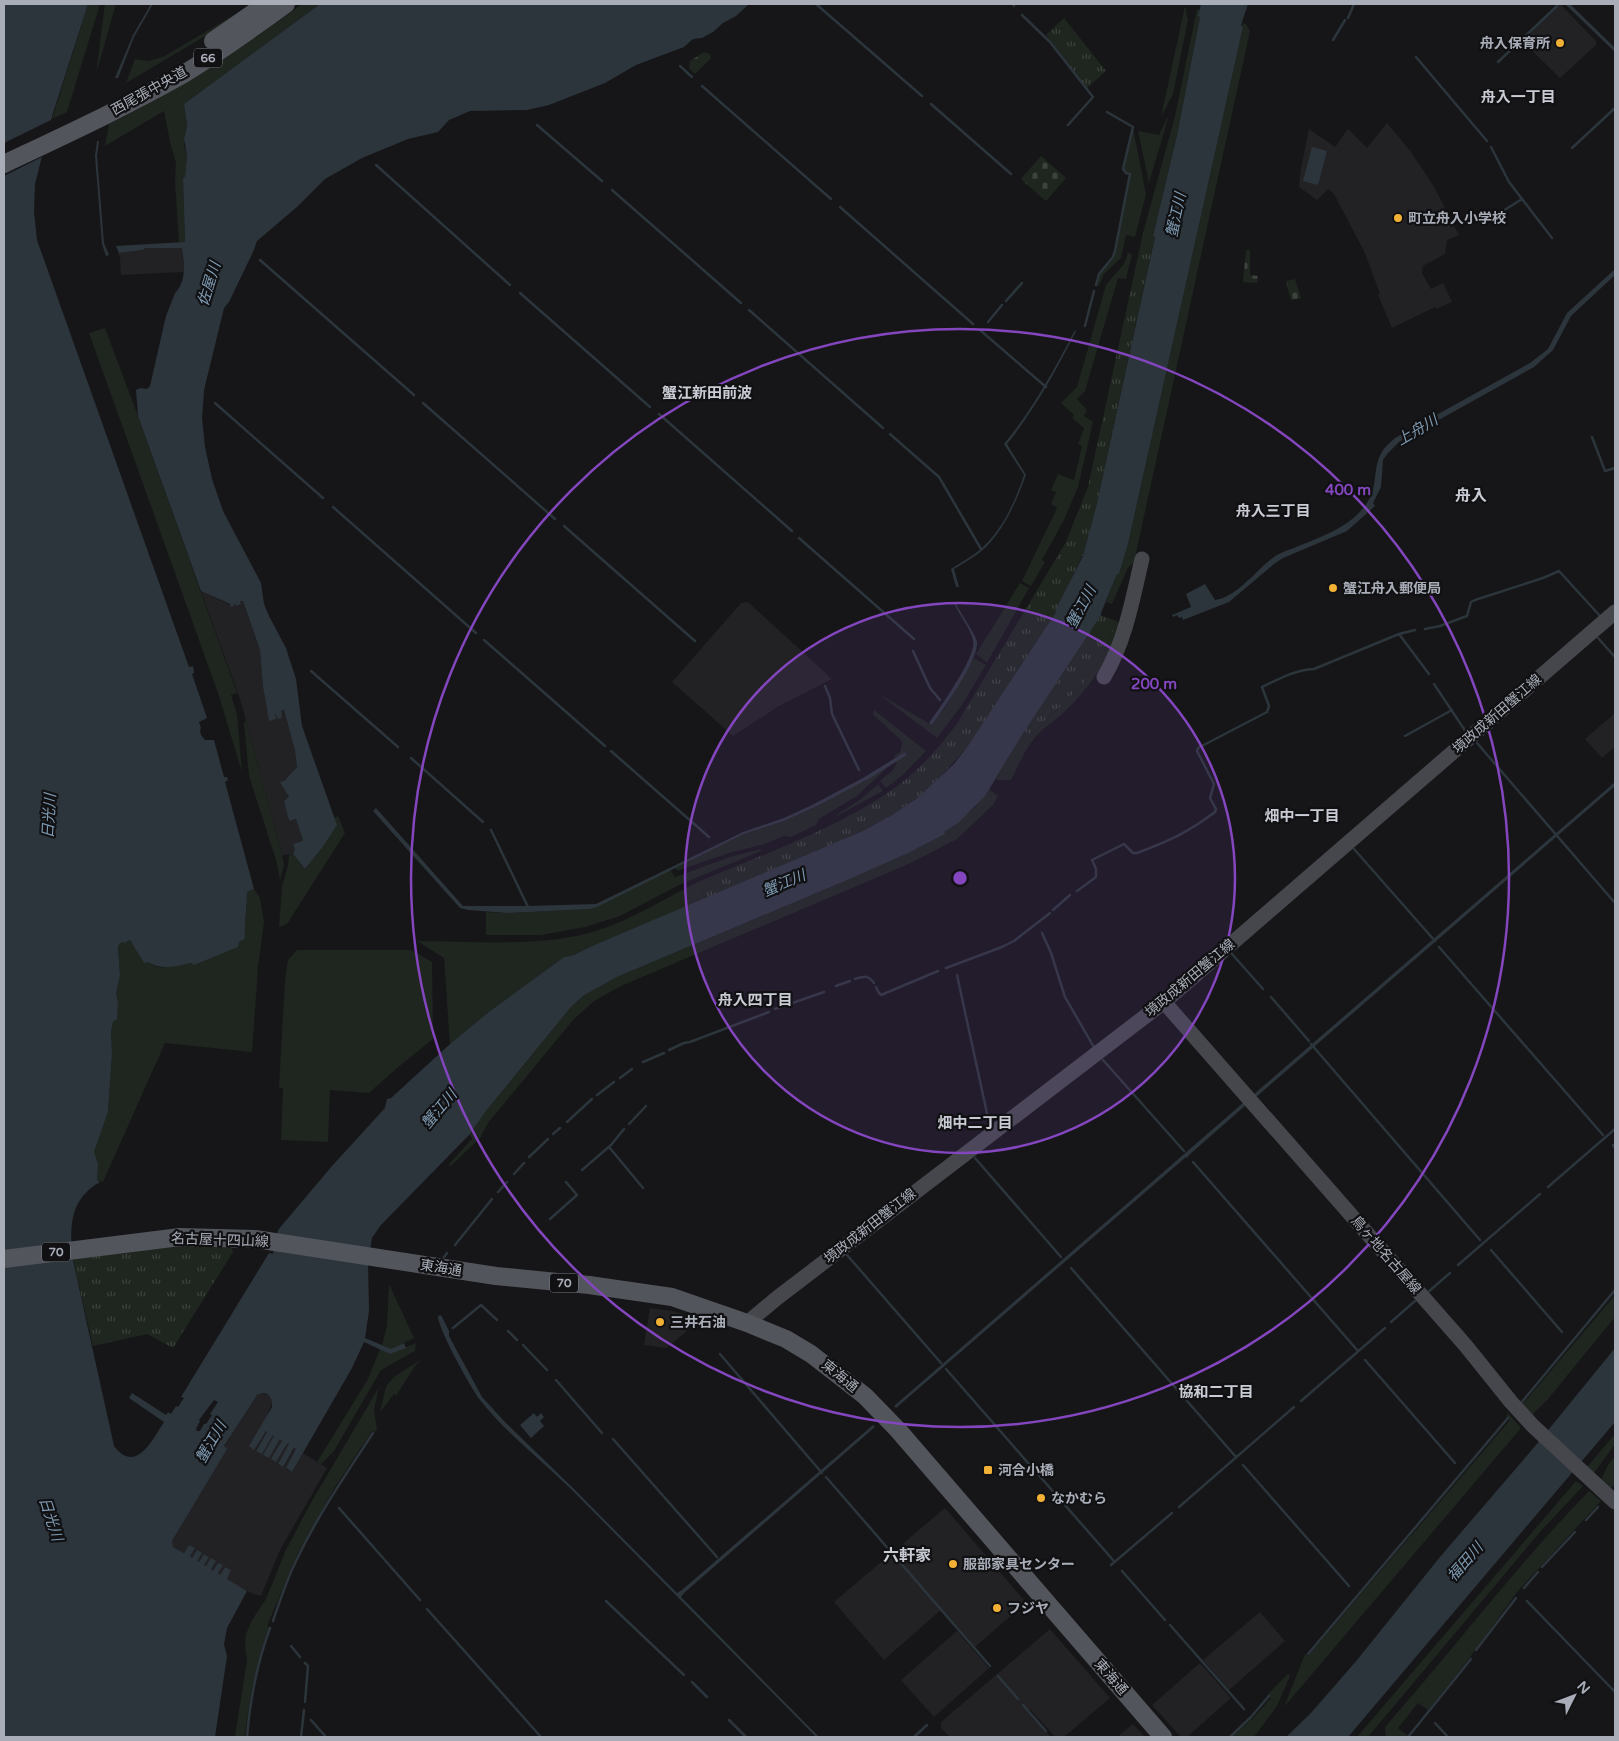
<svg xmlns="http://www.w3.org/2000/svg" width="1619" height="1741" font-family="'Varela Round','Noto Sans JP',sans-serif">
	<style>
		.built { fill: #222225 }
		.grass { fill: #1e261f }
		.forest { fill: url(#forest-firs) }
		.cemetery { fill: url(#cemetery-stones) }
		.park { fill: url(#park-tufts) }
		.water { fill: #2c353c; fill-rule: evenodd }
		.pier { fill: #161618 }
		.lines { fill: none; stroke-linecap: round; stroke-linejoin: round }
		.stream { stroke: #2c353c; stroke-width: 2.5 }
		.secondary { stroke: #45474d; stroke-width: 15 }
		.primary { stroke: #53555c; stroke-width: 18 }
		.ring { fill: none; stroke: #8446be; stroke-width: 2.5 }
		.poi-dot { fill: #f2b134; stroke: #111113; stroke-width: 2 }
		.labels { text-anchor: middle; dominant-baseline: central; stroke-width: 4.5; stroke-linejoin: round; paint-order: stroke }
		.shield { fill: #111113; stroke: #7b7e86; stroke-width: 1 }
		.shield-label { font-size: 12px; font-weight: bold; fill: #a8adb8 }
		.poi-label { font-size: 14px; font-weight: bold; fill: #a8adb8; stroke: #111113; text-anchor: start }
		.street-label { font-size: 14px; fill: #a8adb8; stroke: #111113 }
		.neighbourhood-label { font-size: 15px; font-weight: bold; fill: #c9ccd4; stroke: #111113 }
		.water-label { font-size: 15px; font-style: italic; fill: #7f9bb3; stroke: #111113 }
		.quarter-label { font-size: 16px; font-weight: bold; fill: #c9ccd4; stroke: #111113 }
		.centre { fill: #8446be; stroke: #111113; stroke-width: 2.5 }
		.ring-label { font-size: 15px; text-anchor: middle; font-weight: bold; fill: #8446be; stroke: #111113; stroke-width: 4.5; stroke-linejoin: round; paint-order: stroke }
	</style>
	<defs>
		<pattern id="forest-firs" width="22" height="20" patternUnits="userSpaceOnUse" patternTransform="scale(1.25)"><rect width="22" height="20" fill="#1e261f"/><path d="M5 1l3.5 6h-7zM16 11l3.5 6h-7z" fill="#3c433d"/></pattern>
		<pattern id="cemetery-stones" width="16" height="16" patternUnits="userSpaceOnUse" patternTransform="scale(1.25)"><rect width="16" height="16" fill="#1e261f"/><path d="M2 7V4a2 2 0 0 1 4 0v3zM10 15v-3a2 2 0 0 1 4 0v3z" fill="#3c433d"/></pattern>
		<pattern id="park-tufts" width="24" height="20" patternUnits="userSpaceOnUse" patternTransform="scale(1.25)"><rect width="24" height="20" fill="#1e261f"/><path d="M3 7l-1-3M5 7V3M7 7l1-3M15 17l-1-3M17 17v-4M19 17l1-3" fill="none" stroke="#3c433d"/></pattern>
	</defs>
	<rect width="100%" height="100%" fill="#161618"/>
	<path class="built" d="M1560,4L1596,41V45L1560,78L1522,41Z
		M1387,123L1411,152L1433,185L1459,235L1447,240L1445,254L1423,266L1422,273L1431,289L1443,283L1452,302L1436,309L1435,307L1392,328L1378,295L1380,294L1365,253L1334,194L1328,189L1317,200L1299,187L1301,168L1309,129L1335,147L1348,129L1367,148Z
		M143,248H182L184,272L121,275L120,258L118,253L143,250Z
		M201,591L230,605L235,603L236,606L241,604L240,601H243L260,650L263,687L269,721L275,713L284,710L295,751L297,767L284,781L289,797L288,821L296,819L303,841L295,849L293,854L282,855L241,702Z
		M748,602L832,679L779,706L733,736L672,682L741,603Z
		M1615,713V747L1602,758L1585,739Z
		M650,1308L673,1311L701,1319L667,1348L644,1345Z
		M260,1393L268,1395L271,1397L272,1403L254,1449L265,1431L267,1432L256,1450L262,1454L273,1435L275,1436L264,1455L269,1458L280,1439L282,1440L276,1462L287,1444L289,1445L278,1464L283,1467L295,1448L297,1449L286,1469L292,1472L303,1453L327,1468L280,1550L261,1596L251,1593L226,1579L225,1567L220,1575L218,1573V1563L213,1571L211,1569V1559L206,1566L204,1565L208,1557L204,1554L199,1562L197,1561V1550L192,1558L190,1556L194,1548L189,1545L184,1553L173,1547L172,1544V1541L226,1449L224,1447L253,1398Z
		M945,1508L1029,1606L1025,1609L1022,1606L975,1647L942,1609L884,1660L834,1602Z
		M1260,1612L1285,1641L1229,1690L1203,1660Z
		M1050,1629L1110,1698L1064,1737H1055L1030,1709L1028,1711L1051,1737H950L941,1728V1722Z
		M957,1631L989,1668L934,1717L901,1680Z
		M1200,1663L1231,1698L1187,1737H1181L1152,1705Z
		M1133,1724L1145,1737H1117Z"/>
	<path class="grass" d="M88,4H100L67,112L52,119Z
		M105,4H116L96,74Z
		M302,4H320L184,104L187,125L185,132L184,146L187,155L185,177L183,178L185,242H179L175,182L176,163L170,142L164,111L105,146L109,124C178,91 241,49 302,4Z
		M1185,6L1188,20L1173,94L1161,117Z
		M244,9L217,29L126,83L135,59L148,61L163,57Z
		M1197,9L1200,10L1199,16L1200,17L1177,135L1153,236L1143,233L1175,116Z
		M1242,23L1246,24L1250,31L1134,562L1128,568L1112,604L1106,602L1117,574H1119L1128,544L1243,27Z
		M1167,118H1168L1149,183L1138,131L1159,135Z
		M1133,128L1146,194L1135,237L1126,235L1121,258L1104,274L1099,286H1097L1100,274L1114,258L1116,252L1131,173L1126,172L1123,169Z
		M1128,253L1132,254L1126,279L1118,278L1085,391L1077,399L1087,410L1084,416L1093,422L1078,487L1064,520L1042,560L1045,562L1031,586L1022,581L1057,508L1051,504L1056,492L1051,490L1058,474L1074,480L1082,446L1078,444L1084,428L1072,418L1074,415L1061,403L1077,387L1106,285L1124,264Z
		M105,328L138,416L237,693L231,695L237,714L242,772L218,693L89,333Z
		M1020,583L1029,588L987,663L976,654Z
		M1117,621L1120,623C1109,661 1089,689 1060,716C1053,722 1045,727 1039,733C1026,747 1019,764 1011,780H997L996,779L1024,731L1031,735L1082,685L1099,663Z
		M974,658L986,665L962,705L937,738L877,693L932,725L947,705Z
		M874,710L926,751L903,775L886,788L880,781L894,769L897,761L907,755L905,752L895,758L894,756L900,752L902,743L900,739L873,715Z
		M246,721L282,855L284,865L280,880L276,860L249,776L244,722Z
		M889,766L857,796L819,819L816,825L791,837L784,836L765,844L729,853L677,871L675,868L744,834L784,821L817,806Z
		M878,784L883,791L837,816L836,815L861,799Z
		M989,789L998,796L993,805L957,839L911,863L621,986L594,1001L574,1019L488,1123L480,1138L451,1166L449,1164L472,1139L470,1134L486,1111L571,1007L583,996L617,977L845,881L944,832L975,807Z
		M338,816L345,833L287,924L279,927L282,886L288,866L289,855L293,854L305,869L322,848L336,825L334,818Z
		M761,849V851L679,885L620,916L585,927L541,935H486V912L507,913L590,909L670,870L675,877L730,857Z
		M700,881L705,899L592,946L574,955L564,957L490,1011L450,1044L444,958L417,941C471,941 533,947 585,934C626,924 663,899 700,881Z
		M254,889L260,898L264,922L258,967L252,1052L165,1043L103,1182L97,1180L94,1152L108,1112L112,1054L111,1031L118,1002L116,994L120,975L118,946L122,942L129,940C136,947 141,956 148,962C160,972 178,965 192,963L195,964L237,947L239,942L245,939C244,923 247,908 247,892Z
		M297,950H411L432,962L433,1039L397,1068L369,1093L330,1090L328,1142L281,1140L283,1088H279L285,980L288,960Z
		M389,1284L414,1338L391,1349L382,1345L387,1326Z
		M1615,1295V1317L1548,1399L1532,1415L1521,1406Z
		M416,1343L415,1351L381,1370L334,1451L321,1464L317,1462L368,1379L380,1349L390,1354Z
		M422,1359L415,1366L396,1396L394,1394L380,1412L386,1386L395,1376Z
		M379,1387L374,1410L377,1430L375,1432L372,1431L335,1487L296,1557L267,1626L269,1627C256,1663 249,1699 245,1737H235L247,1660L245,1646L246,1634L252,1620L266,1599L285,1552L309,1506Z
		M1508,1413L1521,1428L1284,1707L1305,1654L1308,1656L1510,1420L1506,1416Z
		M1615,1434V1444L1594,1473L1587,1467Z
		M1615,1456V1484L1610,1489L1601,1480L1608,1465Z
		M1576,1481L1583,1486L1540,1532L1368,1737H1357Z
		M1589,1491L1601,1501L1518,1591L1474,1651L1469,1659L1428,1710L1418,1703L1398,1728L1408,1736L1407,1737H1386L1385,1727C1454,1649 1516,1566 1589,1491Z
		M1288,1674L1290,1676L1277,1706L1254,1737H1232L1253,1718L1271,1698L1267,1695Z"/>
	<path class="forest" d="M704,52L710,54L711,58L695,74L689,68L690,61Z"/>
	<path class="cemetery" d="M1041,156L1066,178L1046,201L1021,179Z
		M1246,250H1250V275L1258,276L1257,283L1243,282Z
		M1295,279L1301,298L1291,300L1286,281Z"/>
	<path class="park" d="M1064,18L1106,71L1087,88L1046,35Z
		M1143,233L1155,236L1097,503L1083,556H1082L1056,612L965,750L939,778L916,799L892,815L865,830L705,899L700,881C762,855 830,831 886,794C914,776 936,751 956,725L1066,542L1088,487Z
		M1100,615L1117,621L1099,663L1082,685L1031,735L1024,731Z
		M231,1244L233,1252L173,1348L147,1334L93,1346L72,1256L161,1246Z"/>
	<path class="water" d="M4,4H88L53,113L35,184L34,212L37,240L189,667L193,666L194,673L192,674L207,718L199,722L201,728L200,730L201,735L205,740H214L224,777H227L228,780L225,782L254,889L247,892C247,908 244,923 245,939L239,942L238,947L194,965L192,963C176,966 162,971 148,962L144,963L130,940L124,943L122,942L118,946L120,975L116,994L118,1002L117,1019L113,1022L111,1031L112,1054L108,1112L94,1152L98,1164L97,1180L100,1182C70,1199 70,1225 72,1256L114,1446C136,1475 153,1439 164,1422L129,1398L132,1393L166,1415L168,1412L171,1414L176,1406L178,1407L184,1398L181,1397L269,1253L273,1254L278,1230L332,1166L385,1108L387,1099L391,1098L450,1044L490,1011L564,957L574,955L592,946L865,830L892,815L916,799L954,764L965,750L1056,612L1055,611L1083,556L1097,503L1155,237L1153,236L1177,135L1200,17L1198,16L1201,4H1248L1241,25L1243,27L1128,544L1119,574H1117L1101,613V615L1022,735L985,796L958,823L944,832L945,834L906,854L845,881L617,977L583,996L571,1007L486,1111L470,1134L380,1226L372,1238L368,1263L369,1311L365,1338L391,1349L404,1343L406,1348L390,1354L364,1342L352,1368L292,1472L286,1468L296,1449L294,1448L283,1467L278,1464L289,1444H287L276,1462L271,1459L282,1441L280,1439L269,1458L263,1455L274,1436L273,1435L262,1454L256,1451L267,1432L266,1431L254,1450L249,1446L272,1407C273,1397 267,1390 257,1395L224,1446L227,1449L172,1541L173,1547L184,1553L189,1545L195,1548L190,1556L192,1558L197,1550L202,1553L197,1561L199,1562L204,1554L209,1557L204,1565L206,1566L211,1558L216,1561L211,1569L213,1571L218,1563L223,1565L218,1573L220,1575L225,1567L231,1570L227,1579L247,1591L227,1628L224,1644L227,1656L215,1737H4ZM214,1400L218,1402L210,1414L212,1415L206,1424H204L200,1431H197L196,1429L200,1421L199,1420Z
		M151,4H153L134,37L118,78H115L133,35Z
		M320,4H749L736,16L723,23L713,32L702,38L693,39L684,47L636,65L605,83L549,105L527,110L470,111L449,120L438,132L408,139L362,158L325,179L298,206L257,241L253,252L229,302L224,308L204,390L202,418L205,447L212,479L223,511L261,583L264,604L269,616L286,648L296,679L302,726L337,825L322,848L305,869L293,854L295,849L293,844L303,841L296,819L289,821L284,801L289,797L280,782L284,781L297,767L295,751L284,710L281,711L282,718L278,719L275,713L276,719L269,721L263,687L260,650L243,601H240L241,604L236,606L234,603V606L231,607L230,604L201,591L138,416L136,390L140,388L147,389L150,386L166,316L175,293C187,281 184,263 182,248H144L143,250L119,253L116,246L185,242L183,178L185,177L187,155L184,139L187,125L184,104Z
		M1565,4H1570L1615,48V52Z
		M97,141H99L97,156L104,243L109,255L106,256L102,244L95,156Z
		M1312,147L1327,151L1318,185L1303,181Z
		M1615,269V275L1571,316L1553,350L1534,367L1399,442L1388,453L1383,460L1381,487L1373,503L1375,506L1347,531L1283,558L1274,564L1229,602L1183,620L1182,617L1179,618L1177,615L1173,617L1172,615L1191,607L1186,594L1205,584L1215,600C1235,598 1255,572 1270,560C1277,554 1285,551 1294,548C1320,537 1347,529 1365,506C1380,486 1371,470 1382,452C1385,446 1390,443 1395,438L1530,363L1548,349L1567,313Z
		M1075,330L1076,331C1056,371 1035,409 1007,444L1026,475C1017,500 1005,528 986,547C977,556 965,562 954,569L959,587H956L951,569C963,561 977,554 986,544C1004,526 1016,499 1024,475L1004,444C1033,409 1054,370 1075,330Z
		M956,604C960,612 976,635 977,642C979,659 943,710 932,725L929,723C939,709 978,655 973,640C970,628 960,616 955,605Z
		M905,752L907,755L870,778L817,806L784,821L744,834L597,907L590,909L507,913L468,910L460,908L373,811L376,808L463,906H527L596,904L743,832L784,818L812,805L863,778Z
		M1615,782V786L1255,1098L1253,1095Z
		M1244,1102L1246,1105L1189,1155L1187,1158L1186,1157L896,1408L894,1406Z
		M441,1315L449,1331V1336L482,1397L505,1422L571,1486L677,1593L682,1590L873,1425L875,1427L684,1593L681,1597L819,1737H816C735,1655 653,1572 572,1490C541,1460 507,1434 480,1400C471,1388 438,1329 438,1316Z
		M1615,1348V1422L1348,1737H1286L1311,1713L1357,1660L1440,1557L1536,1445Z
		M534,1413L537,1417L541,1413L544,1417L540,1421L544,1426L531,1438L520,1425Z"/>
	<path class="pier" d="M55,118L44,156L4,176V143Z"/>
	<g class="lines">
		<path class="stream" d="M816,4L922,96
			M1013,4L1014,6
			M1022,15L1050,42L1093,97L1068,125
			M1348,18L1354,4
			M1333,40L1345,20
			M1416,57L1487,141
			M1498,62L1557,6
			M680,66L692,77
			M702,86L831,199
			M931,104L1011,174
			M537,125L602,181
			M1491,147L1509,182L1552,238
			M1572,148L1615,108
			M376,165L510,285
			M612,190L741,303
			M840,207L973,324
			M1482,224L1522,199
			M260,260L414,395
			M1096,285L1099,274L1113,257L1115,251L1130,174L1126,173L1123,169L1133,127L1107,112
			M520,293L650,407
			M1006,301L1022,283
			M749,310L883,428
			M988,322L1002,305
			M1085,326L1094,291
			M980,330L1046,387
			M215,403L323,498
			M423,403L555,519
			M659,414L792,531
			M890,434L939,477L981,549
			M1592,437L1605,471L1615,468
			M333,507L476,633
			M564,526L695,641
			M799,538L914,639
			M1425,629L1440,626L1467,616L1471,602L1475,600L1543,578L1559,571L1600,616
			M1399,634L1429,674
			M1598,638L1615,657
			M484,640L605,746
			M913,651L930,688L940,700
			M311,671L398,747
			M1434,684L1466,732
			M825,686L830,698L832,714L859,770
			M1405,736L1452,710
			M1477,743L1615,903
			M611,751L709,837
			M411,758L483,822
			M491,830L528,907
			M1354,849L1435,941
			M1077,891L1096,877V869L1092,860L1124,844L1133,853H1137C1169,841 1187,833 1215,812L1216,809L1210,798L1214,784L1197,751L1198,748L1267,712L1269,706L1262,687C1279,679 1294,670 1314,669L1399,634L1415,630
			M1053,910L1070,895
			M1042,933L1051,953L1065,997L1095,1049
			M1439,947L1603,1135
			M1232,954L1263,989
			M946,968L1002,947L1014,941L1050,913
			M957,975L988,1118
			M855,979C865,976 868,975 874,983
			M836,986L850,981
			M876,987L879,993L881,995L938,971
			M1271,997L1309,1041
			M775,1009L824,992
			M1311,1044L1480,1240
			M669,1050L684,1043L690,1042L769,1012
			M1103,1060L1184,1151
			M643,1062L664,1053
			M620,1078L632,1069
			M597,1095L614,1082
			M567,1122L592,1099
			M629,1124L646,1106
			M553,1134L560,1128
			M1613,1145L1615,1148
			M609,1147L643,1188
			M529,1157L548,1139
			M975,1158L1061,1257
			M1193,1162L1358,1351
			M582,1170L611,1145L624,1129
			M514,1174L524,1163
			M1548,1187L1615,1129
			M498,1192L507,1182
			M550,1219L577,1195L566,1182
			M455,1245L492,1199
			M1491,1250L1562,1332
			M847,1255L941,1363
			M444,1257L447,1253
			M1458,1265L1540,1194
			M1071,1268L1236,1457
			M1427,1293L1450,1273
			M1391,1322L1415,1301
			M453,1328L481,1305L497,1320
			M508,1331L517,1340
			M523,1345L547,1370
			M720,1354L822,1473
			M1365,1360L1455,1463
			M946,1369L1113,1560
			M556,1380L602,1433
			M1301,1401L1385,1328
			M1521,1403L1615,1290
			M613,1439L717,1557
			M1243,1465L1349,1586
			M826,1477L990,1666
			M1179,1507L1294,1407
			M339,1508L420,1600
			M1586,1520L1598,1507
			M1111,1565L1172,1513
			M1542,1567L1575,1532
			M1122,1571L1165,1620
			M1524,1588L1538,1572
			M606,1601L684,1675
			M1527,1601L1615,1692
			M427,1609L541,1737
			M273,1621C280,1600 287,1579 297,1559C318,1515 346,1474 373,1433
			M1170,1625L1244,1709
			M291,1646L300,1657
			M1476,1650L1516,1598
			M1308,1654L1508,1418
			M305,1663L308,1666L305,1702
			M998,1676L1018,1699
			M692,1682L707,1697
			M1023,1705L1046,1731
			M311,1720L326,1737
			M729,1720L746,1737
			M1435,1723L1448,1737
			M247,1737C250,1700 257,1663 270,1628
			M301,1737L304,1710
			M914,1737L927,1725
			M1230,1737L1251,1717L1269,1696
			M1408,1737L1471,1659"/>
		<path class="secondary" d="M1104,677C1126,639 1132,601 1142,559
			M1164,1002L1466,1346L1511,1402L1533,1426L1615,1502
			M747,1323L777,1298L1164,1002L1615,612"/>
		<path class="primary" d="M213,41L266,4
			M4,164C63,136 124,108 182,75C218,53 252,29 286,4
			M4,1259L180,1237L255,1239L496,1276L589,1285L672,1297L747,1323L786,1339L811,1354L865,1396L898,1430L1163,1737"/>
	</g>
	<circle cx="960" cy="878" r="275" fill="#8446be" fill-opacity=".12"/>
	<g class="ring">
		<circle cx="960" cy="878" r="275"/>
		<circle cx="960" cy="878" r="549"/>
	</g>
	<g class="poi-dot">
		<circle cx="1560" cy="43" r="5"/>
		<circle cx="1398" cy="218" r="5"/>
		<circle cx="1333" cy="588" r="5"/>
		<circle cx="660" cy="1322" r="5"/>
		<rect x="983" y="1465" width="10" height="10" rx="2.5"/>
		<circle cx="1041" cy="1498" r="5"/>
		<circle cx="953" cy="1564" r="5"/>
		<circle cx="997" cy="1608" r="5"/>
	</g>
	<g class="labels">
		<g class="shield">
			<rect x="194" y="48.5" width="28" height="19" rx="4"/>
			<rect x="42" y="1242.5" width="28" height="19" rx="4"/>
			<rect x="550" y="1273.5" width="28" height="19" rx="4"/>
		</g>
		<g class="shield-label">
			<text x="208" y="58">66</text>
			<text x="56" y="1252">70</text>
			<text x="564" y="1283">70</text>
		</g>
		<g class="poi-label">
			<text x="1550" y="43" text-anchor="end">舟入保育所</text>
			<text x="1408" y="218">町立舟入小学校</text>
			<text x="1343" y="588">蟹江舟入郵便局</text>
			<text x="670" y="1322">三井石油</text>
			<text x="998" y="1470">河合小橋</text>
			<text x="1051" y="1498">なかむら</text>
			<text x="963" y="1564">服部家具センター</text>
			<text x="1007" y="1608">フジヤ</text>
		</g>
		<g class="street-label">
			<text transform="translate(149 91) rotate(-29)">西尾張中央道</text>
			<text transform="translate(1497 714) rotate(-41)">境政成新田蟹江線</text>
			<text transform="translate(1190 978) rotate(-40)">境政成新田蟹江線</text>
			<text transform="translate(870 1226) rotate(-38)">境政成新田蟹江線</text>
			<text transform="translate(220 1240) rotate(2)">名古屋十四山線</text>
			<text transform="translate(1386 1255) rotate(49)">鳥ヶ地名古屋線</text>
			<text transform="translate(441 1268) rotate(9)">東海通</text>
			<text transform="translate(840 1376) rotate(39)">東海通</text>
			<text transform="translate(1111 1677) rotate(49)">東海通</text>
		</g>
		<g class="neighbourhood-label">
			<text x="1518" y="97">舟入一丁目</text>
			<text x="707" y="393">蟹江新田前波</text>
			<text x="1273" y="511">舟入三丁目</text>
			<text x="1302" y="816">畑中一丁目</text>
			<text x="755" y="1000">舟入四丁目</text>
			<text x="975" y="1123">畑中二丁目</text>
			<text x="1216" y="1392">協和二丁目</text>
		</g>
		<g class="water-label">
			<text transform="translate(1176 215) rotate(-78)">蟹江川</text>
			<text transform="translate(209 284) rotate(-73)">佐屋川</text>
			<text transform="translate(1417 430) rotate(-31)">上舟川</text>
			<text transform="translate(1081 607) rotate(-62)">蟹江川</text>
			<text transform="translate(49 816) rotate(-87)">日光川</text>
			<text transform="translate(784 883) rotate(-23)">蟹江川</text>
			<text transform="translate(439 1109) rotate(-50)">蟹江川</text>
			<text transform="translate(211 1442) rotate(-60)">蟹江川</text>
			<text transform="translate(51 1519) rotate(72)">日光川</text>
			<text transform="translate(1465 1562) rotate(-49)">福田川</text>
		</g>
		<g class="quarter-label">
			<text x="1471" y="496">舟入</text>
			<text x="907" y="1556">六軒家</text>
		</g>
	</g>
	<circle cx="960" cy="878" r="8" class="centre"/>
	<g class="ring-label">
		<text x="1348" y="495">400 m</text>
		<text x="1154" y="689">200 m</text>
	</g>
	<rect width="1619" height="1741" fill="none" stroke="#a8adb8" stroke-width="10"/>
	<g transform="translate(1574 1696) rotate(48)" stroke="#111113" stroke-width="4" paint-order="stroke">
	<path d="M0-4L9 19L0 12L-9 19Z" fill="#a8adb8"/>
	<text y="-8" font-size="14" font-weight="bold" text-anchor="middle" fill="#a8adb8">N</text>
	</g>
</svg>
